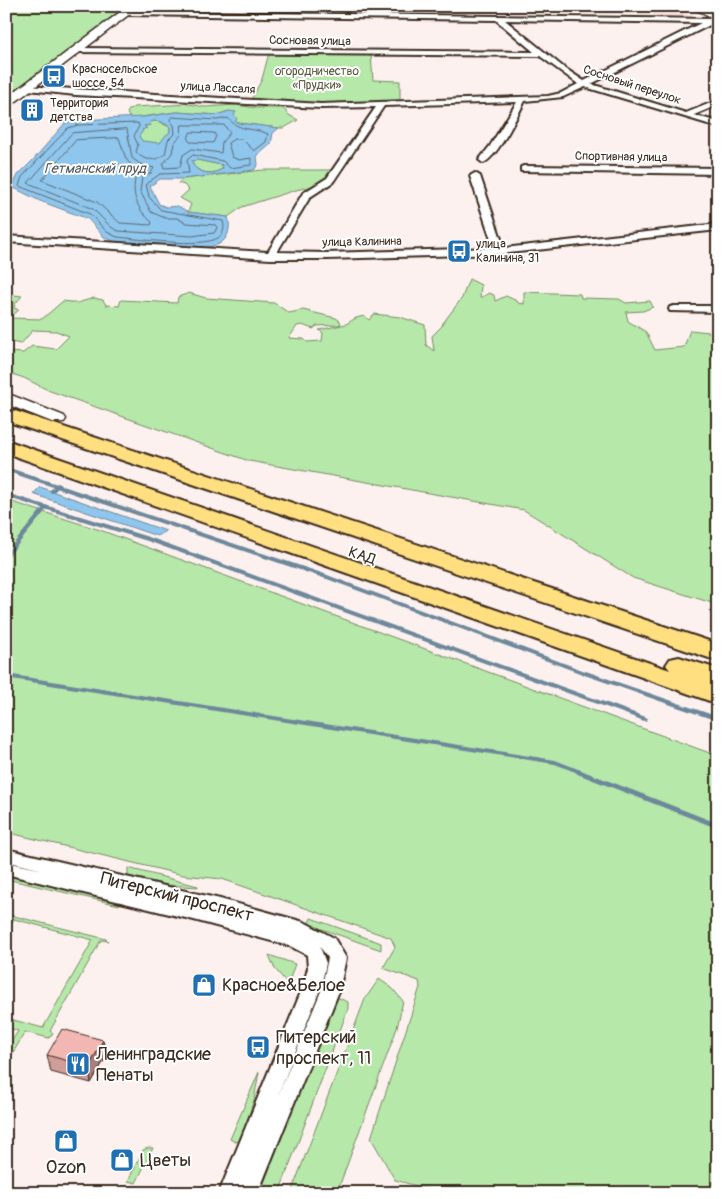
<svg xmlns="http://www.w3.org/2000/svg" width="724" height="1199" font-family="Pangolin,sans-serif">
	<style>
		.built { fill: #fae0de }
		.green { fill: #b5e8a9; stroke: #788964 }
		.water { fill: #8fc6ed; stroke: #6d889a; fill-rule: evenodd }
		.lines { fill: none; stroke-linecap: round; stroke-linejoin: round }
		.shore { stroke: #5d6871; stroke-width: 1 }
		.stream-far2 { stroke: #6d889a; stroke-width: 2.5 }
		.stream-far1 { stroke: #6d889a; stroke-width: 4 }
		.stream { stroke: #6d889a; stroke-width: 5 }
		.minor-casing { stroke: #3b2a1e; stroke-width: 4 }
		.secondary-casing { stroke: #3b2a1e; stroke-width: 3 }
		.motorway-casing { stroke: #3b2a1e; stroke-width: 4 }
		.minor { fill: #fff; fill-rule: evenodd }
		.secondary { fill: #fff; fill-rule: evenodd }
		.motorway { fill: #ffdf80; fill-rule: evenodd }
		.wall { fill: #d19d9a; stroke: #3b2a1e }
		.shaded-wall { fill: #aa807d; stroke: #3b2a1e }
		.building { fill: #f3b7b3; stroke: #3b2a1e }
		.labels { text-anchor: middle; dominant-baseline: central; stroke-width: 4; stroke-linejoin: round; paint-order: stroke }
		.far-street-label { font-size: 12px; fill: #3b2a1e; stroke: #fff }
		.far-poi-label { font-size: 12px; fill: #3b2a1e; stroke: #fff; text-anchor: start }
		.far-park-label { font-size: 12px; fill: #5a5a41; stroke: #fff }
		.far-water-label { font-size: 14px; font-style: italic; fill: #54595c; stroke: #fff }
		.street-label { font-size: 15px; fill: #3b2a1e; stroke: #fff }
		.near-street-label { font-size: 18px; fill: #3b2a1e; stroke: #fff }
		.near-poi-label { font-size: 18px; fill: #3b2a1e; stroke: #fff; text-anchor: start }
	</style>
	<rect width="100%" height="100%" fill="#fdf1f0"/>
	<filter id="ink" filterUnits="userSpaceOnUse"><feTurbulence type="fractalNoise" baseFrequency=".02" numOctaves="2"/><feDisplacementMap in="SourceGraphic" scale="10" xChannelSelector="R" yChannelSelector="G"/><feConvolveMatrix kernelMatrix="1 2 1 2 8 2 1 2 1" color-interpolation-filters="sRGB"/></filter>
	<g filter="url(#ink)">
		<path class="built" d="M643,6H668L697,19H659Z"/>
		<path class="green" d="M6,6H130L106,23V25L6,101Z
			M269,53L371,55L373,80L400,81V101L311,103L251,100L262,79Z
			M189,104L205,107L236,105L256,108H283L289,115L298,120L284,128H279L238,123L234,121L229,111L217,115L177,112L134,118L129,117L127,113L129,110L134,107Z
			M154,121L162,122L163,124L170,127V132L160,143C152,144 143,145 138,137L144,126L150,125V122Z
			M197,160L222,165L223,168C214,176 196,174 191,161Z
			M263,170H334L331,176L321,184L296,190L242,207L228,217L188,212L191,204L180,198L189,190L184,185L178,183L183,179Z
			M469,279L481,285L480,298L489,293L494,295L495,301L506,296L517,301L518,303L524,304V292L580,294L581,298L619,299L626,303L650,301L653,307L643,311L626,312L628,321L646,332L655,350L684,347L690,330L718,333V605L633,578L524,510L249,461L50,391L24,378L6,372L7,352L23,353L32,346L56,349L69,336L56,331L33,330L21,344L6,341V294L22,296L15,304L14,308L19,310L9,318L42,319L63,301L77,303L94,298L103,300L106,305L119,306L121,300L177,303L178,297L189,293L206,298L274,303L289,313L303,310L336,318L340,321L341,324L338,325L317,326L313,329L302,325L297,326L289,338L304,339L307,342L322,341L323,333L319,330L346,324L356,318L364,316L369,320L374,314L400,317L425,325L426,345L434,351L432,336L442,326L443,323L462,298Z
			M6,500L100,530L718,756V1193H442L395,1180L371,1138L420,987L419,981L383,968L395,947L391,938L222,879L183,875L6,832Z
			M128,868L198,886V887L166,885L128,876Z
			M6,873L121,901L119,905L6,879Z
			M6,914L106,939L108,941L101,940L50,1031L53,1033L49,1038L25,1032L6,1065V1051L18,1031L6,1027V1018L43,1028L93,940L14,919L6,932V924L10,917L6,916Z
			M311,918L381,943V950L308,924Z
			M269,955L295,964L288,984L275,969Z
			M379,979L392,988L403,1001L397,1028L339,1187L362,1193H291L365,999Z
			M336,997L348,1002V1009L279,1193H260Z
			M259,1072L254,1100L240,1141L235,1142L230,1139Z
			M148,1148H153L136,1183L128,1181L143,1150Z"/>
		<path class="water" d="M229,111L236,112L234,115L237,119L235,121L238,123L279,128L273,133L271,144L257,156L258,165L254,170L183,179H160L150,186L159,204L166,207L178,206L188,212L228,217C231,226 229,239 219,244C201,253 138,244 115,242L104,237L88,219L40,201L12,187L18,175L34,159L65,123L77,120L143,117L177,112L217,115ZM154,121L162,122L170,127V132L166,135L160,143L142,141L139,136L143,131L142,130L147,128L144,126L151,125L150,122ZM197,160L222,165L223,168C213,177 194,173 192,161Z
			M40,487L166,531L157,536L33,494Z"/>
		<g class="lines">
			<path class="shore" d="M172,117L217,120L228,118C239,132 253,127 268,134L266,142L254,151L242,139H234L228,143L232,157L239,160L251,158V165L230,168L223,161L193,155L187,160L189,173L160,174L146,184L149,197L161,210L223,221C225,227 224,234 218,238C202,248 138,239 117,237L107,232L90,214L19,186L22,177L68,128L78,125L138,123L139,126L134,136L138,145L136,152C144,161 155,162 165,154L168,140L175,133L174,125L170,120Z
				M182,125H224L230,133L222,142L221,153L192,149L183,155L180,167L164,168L163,164L172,153L174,143L181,135Z
				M127,129L132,158L140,164L154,168L151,173L142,178L140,191L151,212L165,218H177L186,223L216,225L217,228L214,233L192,236L118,231L111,227L93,209L28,183L72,133Z
				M191,132L214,133L216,136L213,143L190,142L188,139Z
				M119,138L126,159L137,172C130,192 136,209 152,222L151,225L120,223L97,202L42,180L76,140Z"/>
			<path class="stream-far2" d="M92,33L124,9"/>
			<path class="stream-far1" d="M6,469L327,577L585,673L718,719
				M52,491L58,485
				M6,495L151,540L645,719
				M6,556L46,507
				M6,676L555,762L583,773"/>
			<path class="stream" d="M579,772L718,826"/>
			<g class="minor-casing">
				<path id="minor" d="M123,11L714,19V23L591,84L686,113L718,100V105L694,115L718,122V127L585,87L563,97L525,101C517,116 498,157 483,163L479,160L490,146L517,102L384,106L333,182L310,197L277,252L327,253L494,248L470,176L475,173L480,176L504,248L718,224V230L500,254L327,259H270L6,242V236L268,252L303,193L327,178L376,107L321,108L76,95L28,90H25V86L321,104L548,96L561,93L578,84L540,56L76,52L75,50L79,48L534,52L496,20L126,15H123ZM505,20L701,23L584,81L563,67Z
					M524,166L718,168V174L521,171V167Z
					M674,306H718V312L670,311L669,309L670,307Z
					M6,849L220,899L304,922L334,938L346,958L339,991L258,1193H219L303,987L308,968L307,955L290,946L194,920L6,874V862L43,870L6,861ZM320,947L328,958L321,991L277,1098L321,987L326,963Z"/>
			</g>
			<g class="secondary-casing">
				<path id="secondary" d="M128,6H140L10,106L6,107V98Z
					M688,6H702L718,13V20Z
					M6,393L64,416L66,419L64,422H52L6,404Z"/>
			</g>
			<g class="motorway-casing">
				<path id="motorway" d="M6,408L718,644V661L6,421Z
					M6,440L670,670L666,665L670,659L679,657L718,669V686L711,684L718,687V704L6,453Z"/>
			</g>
			<use href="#minor" class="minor"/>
			<use href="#secondary" class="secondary"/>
			<use href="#motorway" class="motorway"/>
		</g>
		<path class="wall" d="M103,1040L106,1057L91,1083L51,1072L47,1055Z"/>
		<path class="shaded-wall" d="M103,1040L106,1057L91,1083L89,1067Z"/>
		<path class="building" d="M62,1029L103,1040L89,1067L47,1055Z"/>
	</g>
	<defs>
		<g id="bus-square" transform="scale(1.25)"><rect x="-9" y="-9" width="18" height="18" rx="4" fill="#1f6fb2" stroke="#fff"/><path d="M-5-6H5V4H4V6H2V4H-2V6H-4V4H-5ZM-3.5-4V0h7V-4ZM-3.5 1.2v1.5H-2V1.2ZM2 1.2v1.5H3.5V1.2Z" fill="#fff"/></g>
		<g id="building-square" transform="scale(1.25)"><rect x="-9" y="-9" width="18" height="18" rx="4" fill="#1f6fb2" stroke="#fff"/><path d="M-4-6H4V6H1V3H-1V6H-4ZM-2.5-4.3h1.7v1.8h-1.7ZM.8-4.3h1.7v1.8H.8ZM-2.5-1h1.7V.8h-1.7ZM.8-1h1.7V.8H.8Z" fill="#fff"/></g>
		<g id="shop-square" transform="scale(1.25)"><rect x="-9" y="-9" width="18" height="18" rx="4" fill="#1f6fb2" stroke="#fff"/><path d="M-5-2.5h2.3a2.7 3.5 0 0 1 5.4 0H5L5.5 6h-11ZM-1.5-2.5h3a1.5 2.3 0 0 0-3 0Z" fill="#fff"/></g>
		<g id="restaurant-square" transform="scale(1.25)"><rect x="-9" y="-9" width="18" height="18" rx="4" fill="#1f6fb2" stroke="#fff"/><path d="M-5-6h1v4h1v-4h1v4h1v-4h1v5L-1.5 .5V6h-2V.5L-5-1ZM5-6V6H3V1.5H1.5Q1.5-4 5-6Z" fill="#fff"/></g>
	</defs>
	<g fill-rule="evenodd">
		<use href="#bus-square" x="54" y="76"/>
		<use href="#building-square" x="32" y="110"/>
		<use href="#bus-square" x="459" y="251"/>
		<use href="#shop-square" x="204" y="985"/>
		<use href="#bus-square" x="258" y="1047"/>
		<use href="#restaurant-square" x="78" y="1064"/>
		<use href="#shop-square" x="66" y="1141"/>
		<use href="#shop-square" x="122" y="1160"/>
	</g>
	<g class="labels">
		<g class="far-street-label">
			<text transform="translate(310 41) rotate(1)">Сосновая улица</text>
			<text transform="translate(632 85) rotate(18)">Сосновый переулок</text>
			<text transform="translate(218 88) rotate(3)">улица Лассаля</text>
			<text transform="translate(621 157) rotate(1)">Спортивная улица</text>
			<text transform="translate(362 242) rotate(-1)">улица Калинина</text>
		</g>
		<g class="far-poi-label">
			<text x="72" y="69">Красносельское<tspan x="72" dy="14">шоссе, 54</tspan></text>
			<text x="50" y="103">Территория<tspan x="50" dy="14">детства</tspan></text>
			<text x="476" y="244">улица<tspan x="476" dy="14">Калинина, 31</tspan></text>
		</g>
		<g class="far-park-label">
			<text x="317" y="71">огородничество<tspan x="317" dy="14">«Прудки»</tspan></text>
		</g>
		<g class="far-water-label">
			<text x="95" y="168">Гетманский пруд</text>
		</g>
		<g class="street-label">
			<text transform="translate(362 556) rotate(19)">КАД</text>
		</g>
		<g class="near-street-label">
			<text transform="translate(177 897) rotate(14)">Питерский проспект</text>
		</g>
		<g class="near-poi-label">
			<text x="222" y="985">Красное&amp;Белое</text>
			<text x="276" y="1037">Питерский<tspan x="276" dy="21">проспект, 11</tspan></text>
			<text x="96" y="1054">Ленинградские<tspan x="96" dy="21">Пенаты</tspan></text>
			<text x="140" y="1160">Цветы</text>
			<text x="66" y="1167" text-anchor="middle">Ozon</text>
		</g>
	</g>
	<rect width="724" height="1199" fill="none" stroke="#fff" stroke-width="25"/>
	<rect x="12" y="12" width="699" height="1174" fill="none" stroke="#3b2a1e" stroke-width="2" filter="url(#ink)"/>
</svg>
